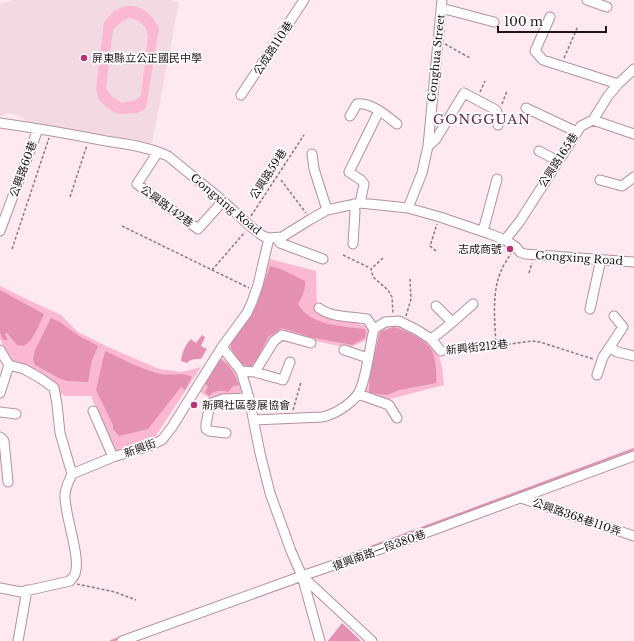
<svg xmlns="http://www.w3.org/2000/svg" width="634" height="641" font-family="'Libre Baskerville','Noto Sans TC',serif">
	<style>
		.built { fill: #f2d9e2 }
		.green { fill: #fab9d1; fill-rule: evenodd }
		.water { fill: #e490b1 }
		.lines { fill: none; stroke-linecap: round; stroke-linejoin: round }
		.stream { stroke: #e490b1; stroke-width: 2 }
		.minor-casing { stroke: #b2929e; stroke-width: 11 }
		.path { stroke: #8a7a80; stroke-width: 1.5; stroke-dasharray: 3 2; stroke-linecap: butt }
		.minor { stroke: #fff; stroke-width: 9 }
		.poi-dot { fill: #b93376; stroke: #fff; stroke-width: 1.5 }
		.labels { text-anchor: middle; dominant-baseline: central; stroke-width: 3.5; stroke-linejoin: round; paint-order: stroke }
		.street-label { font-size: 11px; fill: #201418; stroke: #fff }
		.poi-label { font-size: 11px; fill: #201418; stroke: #fff; text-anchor: start }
		.quarter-label { font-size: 13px; letter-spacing: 1px; fill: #6d2b49; stroke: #fff }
	</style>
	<rect width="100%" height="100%" fill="#ffe9f1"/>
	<path class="built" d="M13,0H169L179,2L152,143L28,122L20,116L8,113L0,116V4Z"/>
	<path class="green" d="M126,6C143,5 150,13 159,27L146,108L138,113L118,114L106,107L99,100L96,89L104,22L115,10ZM131,18C141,22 147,26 148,37L141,95L136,100L122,103L112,97L106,88L113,30L122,21Z
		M270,259L316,271L317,311L370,327L367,340L349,348L316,341L283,330L270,340L252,370L243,367L230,350V343L255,308Z
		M0,286L26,299L61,315L78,332L106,346L159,369L182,372L201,367L155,437L113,451L91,396H65L43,386L12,364L0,339Z
		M386,325H400L418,333L437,348L442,367L444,385L386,400L365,393L368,371L376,332Z
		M222,358C237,369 242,385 245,403L215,406L213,400L198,391L216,361Z"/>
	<path class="water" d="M270,266L281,269L305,281C306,289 302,297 298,304C310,326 343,326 365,329L366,333L365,338L352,345L310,337L282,328L268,337L258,357L251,367L242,364L231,348V343L255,309Z
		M0,290L44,314C39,324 34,340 24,346L17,345L7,333L5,334L8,340H3L0,333Z
		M51,318L60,322L79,336L98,346L92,360L88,382L67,381L61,379L35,365L33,359L35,350Z
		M394,327C407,331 423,338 431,349C436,356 437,375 436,383L399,390L387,395L369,393L370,374L380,332Z
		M202,335L205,337L201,346L207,349L201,359C196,359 190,359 187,363L181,361C182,353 185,345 191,339L196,343Z
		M105,351C123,359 142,370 161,374C171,376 183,372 192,377L185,390L181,387L148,429L119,436L113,429V425L96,390Z
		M220,360C229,362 236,376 239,385L233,386L228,392C221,390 214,390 209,396L205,393L208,386L205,384Z
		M342,623L361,641H328Z"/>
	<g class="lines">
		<path class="stream" d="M349,555L634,449
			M111,641L120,638"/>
		<g class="minor-casing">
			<path id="minor" d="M587,0L607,7
				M441,8L494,22
				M550,17L535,51L543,60L618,84
				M241,95L304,0
				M526,108L577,132
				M350,116L357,104C371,102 387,116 397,124
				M593,120L634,134
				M0,123C35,128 70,134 106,141C127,144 148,147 168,156L223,201L250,226L263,236L269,238L282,237L311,219L327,210L360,203L408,208L440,217L490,234L505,240L516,247L520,252L525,254L634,262
				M428,146L436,139L464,93L496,110L498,115V125
				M539,151L558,161
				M158,152L137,184L198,229L223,201
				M312,154L314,169L327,210
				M600,180L622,186L634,177
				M360,203L364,184L361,180L349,172L379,111
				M408,208L422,173L428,146L442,0
				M0,231L38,129
				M483,231L497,179
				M277,238L280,243L323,259
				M505,240L520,221L581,126L593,120L608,96L618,84L634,69
				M353,244L355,212L354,204
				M436,306L452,322
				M319,308C332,318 352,316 367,319L374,329
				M590,309L601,259
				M431,339C446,329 459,316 473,304
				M222,347L241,371L249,398L260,453L270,493L291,551L302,576L372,641
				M610,347L617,352L634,356
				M0,350L9,365
				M344,350L368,358
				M9,365L24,369L40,378L54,388L57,404L60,433L72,474
				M241,371L255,372L274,341L282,335L311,343
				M255,372L283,380L290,362
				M597,375L603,357L623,327L614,316
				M0,393L9,365
				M358,394L389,405L397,418
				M93,411L113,457
				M0,412L16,414
				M254,420L322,417C334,415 351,404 358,394C366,382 370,345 374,329L385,322L399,321L417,330L431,339L441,351
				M226,433L209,431L206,429V424L210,404L223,399L249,398
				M0,437L4,441L8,482
				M521,498L634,536
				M302,576L320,641
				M0,588L21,592L70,581C70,580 74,577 74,576C83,561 64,515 65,495C65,488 69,481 72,474L113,457L149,446L162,440L172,427L222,347L247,313L252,302L258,285L269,238
				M18,641L27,590
				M122,641L302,576L398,543L634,456"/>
		</g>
		<path class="path" d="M445,44L470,58
			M564,58L578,26
			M480,92L485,81
			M502,104L507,91
			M281,180L306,213
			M70,197L87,145
			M251,216L304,135
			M122,226L249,288
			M12,249L49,138
			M436,251L430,246L437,224
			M343,255L370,268
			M383,258L371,269L373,277L388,290L392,297L393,314
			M212,270L245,232
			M529,273L532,263
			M406,316L411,299L410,279
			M496,346C495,322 491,291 502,269C504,264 508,259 511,253
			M448,350L496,346L532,341L540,342L593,359
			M293,410L301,382
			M77,584L115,592L136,600"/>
		<use href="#minor" class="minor"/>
	</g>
	<g class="poi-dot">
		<circle cx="84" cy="58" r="4"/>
		<circle cx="510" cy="249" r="4"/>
		<circle cx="194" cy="405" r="4"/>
	</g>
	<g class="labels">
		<g class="street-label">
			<text transform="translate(273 48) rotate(-57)">公成路110巷</text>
			<text transform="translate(436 58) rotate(-84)">Gonghua Street</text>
			<text transform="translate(558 160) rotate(-57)">公興路165巷</text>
			<text transform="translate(23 169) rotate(-70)">公興路60巷</text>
			<text transform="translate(268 174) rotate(-57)">公興路59巷</text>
			<text transform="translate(226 204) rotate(40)">Gongxing Road</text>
			<text transform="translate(167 206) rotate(36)">公興路142巷</text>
			<text transform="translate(579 258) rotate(4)">Gongxing Road</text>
			<text transform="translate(477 347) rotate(-6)">新興街212巷</text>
			<text transform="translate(140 448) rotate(-20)">新興街</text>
			<text transform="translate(577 517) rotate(19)">公興路368巷110弄</text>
			<text transform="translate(379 550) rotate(-20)">復興南路一段380巷</text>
		</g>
		<g class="poi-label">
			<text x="92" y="58">屏東縣立公正國民中學</text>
			<text x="502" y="249" text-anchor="end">志成商號</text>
			<text x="202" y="405">新興社區發展協會</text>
		</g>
		<g class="quarter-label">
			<text x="482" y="119">GONGGUAN</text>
		</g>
	</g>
	<path d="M498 26v6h108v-6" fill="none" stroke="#201418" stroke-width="2"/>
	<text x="504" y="26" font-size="12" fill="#201418" stroke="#ffffff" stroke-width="3" paint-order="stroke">100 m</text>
</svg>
